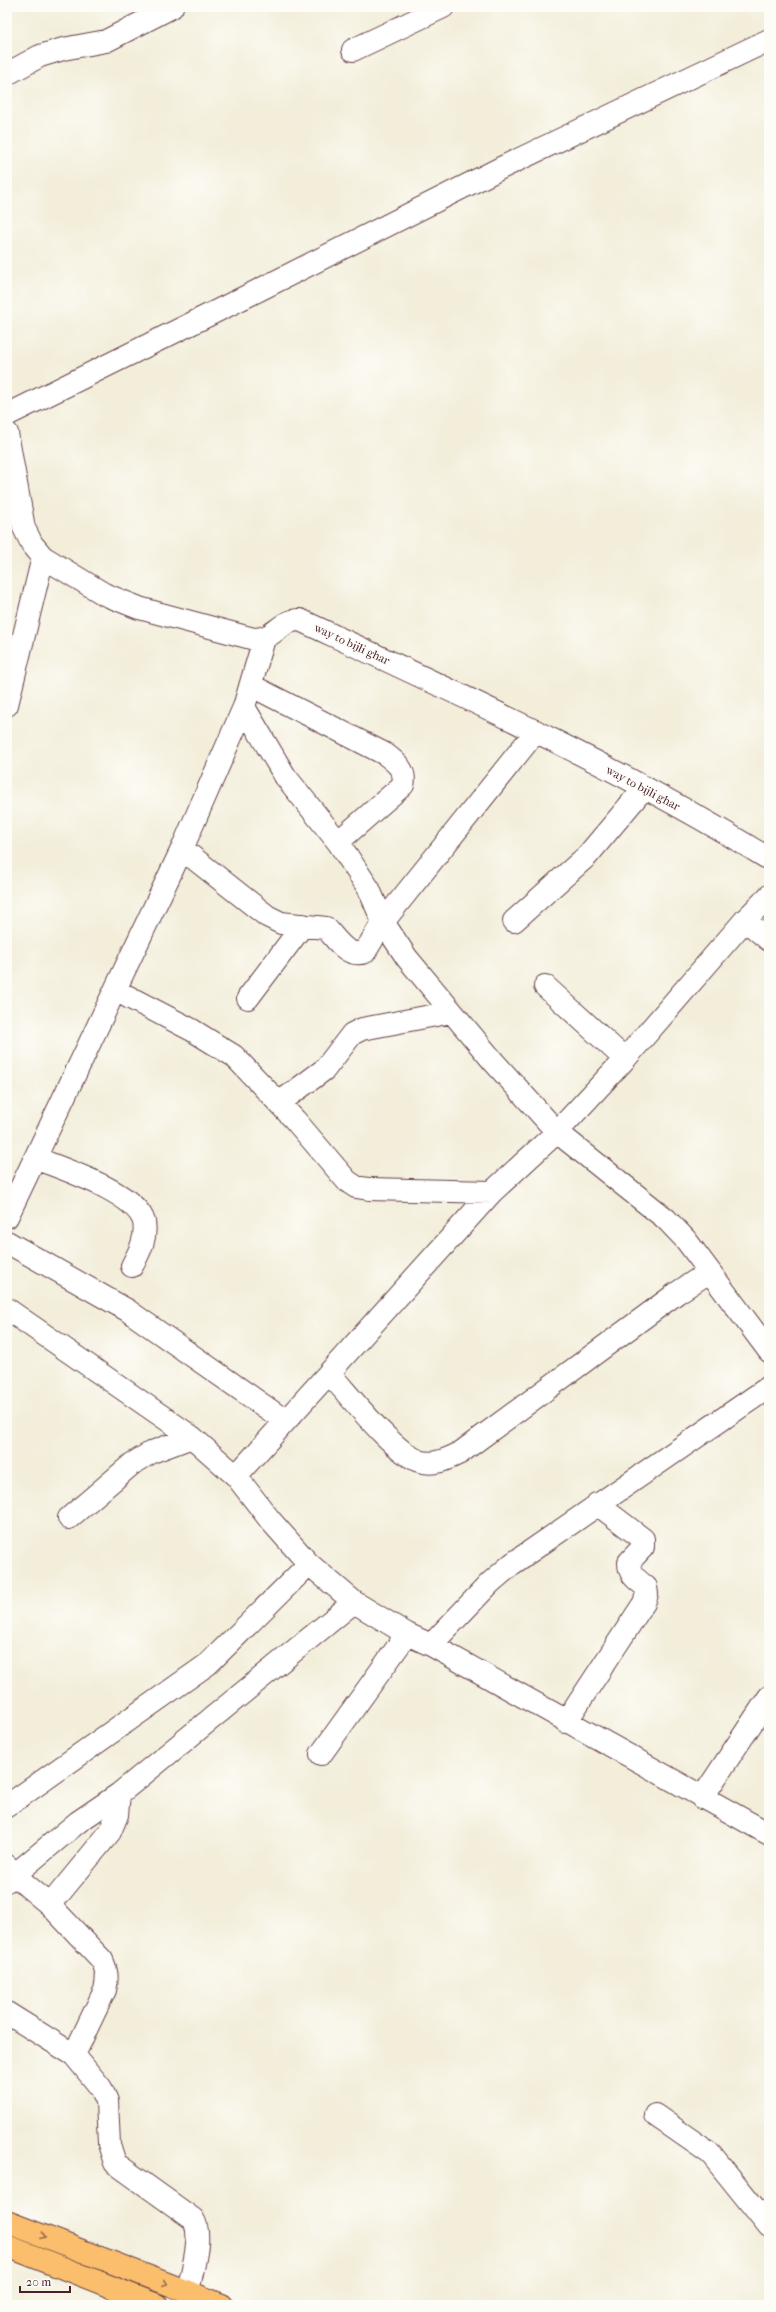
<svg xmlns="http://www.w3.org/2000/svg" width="776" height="2312" font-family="'IM FELL French Canon',serif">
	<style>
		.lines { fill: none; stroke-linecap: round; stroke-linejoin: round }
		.minor-casing { stroke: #633e45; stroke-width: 24 }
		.highway-casing { stroke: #633e45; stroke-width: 24 }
		.minor { stroke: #fff; stroke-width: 22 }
		.highway { stroke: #fabe6d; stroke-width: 22 }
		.oneway { stroke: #996749 }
		.labels { text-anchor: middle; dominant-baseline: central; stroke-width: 3; stroke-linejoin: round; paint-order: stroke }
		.street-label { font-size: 12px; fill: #4a1f2b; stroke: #fdfcf7 }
	</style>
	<rect width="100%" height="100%" fill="#fdfcf7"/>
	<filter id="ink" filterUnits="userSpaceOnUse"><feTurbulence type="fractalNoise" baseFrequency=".025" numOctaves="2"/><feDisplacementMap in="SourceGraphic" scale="8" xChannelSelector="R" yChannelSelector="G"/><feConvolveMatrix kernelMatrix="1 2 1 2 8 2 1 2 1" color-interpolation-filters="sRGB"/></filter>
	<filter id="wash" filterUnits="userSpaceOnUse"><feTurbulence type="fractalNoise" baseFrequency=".012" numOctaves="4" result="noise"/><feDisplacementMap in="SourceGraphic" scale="16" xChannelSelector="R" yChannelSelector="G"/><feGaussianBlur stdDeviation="0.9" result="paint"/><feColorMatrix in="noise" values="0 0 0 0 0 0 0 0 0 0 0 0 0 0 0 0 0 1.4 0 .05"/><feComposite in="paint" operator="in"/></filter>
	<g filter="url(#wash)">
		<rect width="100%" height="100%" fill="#f3eeda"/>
	</g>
	<g filter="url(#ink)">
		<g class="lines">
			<g class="minor-casing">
				<path id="minor" d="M353,50L443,7
					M7,74L40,56L63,49L106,41L172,7
					M7,415L261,289L503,167L769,40
					M7,433L24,528L32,544L43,557L104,594L139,608L254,639C276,639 279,620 300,620C459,694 620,767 769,859
					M252,686L385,754C396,762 407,771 403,785L338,842
					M7,705L43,557
					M244,707L285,776L338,842L369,889L383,922L407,958L493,1061L557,1132L666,1219L686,1240L769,1351
					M182,849L267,916L281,923L326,928C337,940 347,958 365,952L383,922L536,731
					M745,920L769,940
					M514,921L587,856L644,788
					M545,986L625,1059
					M115,990L192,1030L234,1056L295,1120L347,1181L356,1187L369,1189L492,1192
					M248,998L303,925
					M279,1103L325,1069L352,1034L362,1029L452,1012
					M35,1158C62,1169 136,1192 144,1222C147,1238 139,1253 132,1266
					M7,1217L182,849L244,707L264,639
					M7,1242L127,1310L284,1420
					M7,1309L192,1437L236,1476L270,1520L309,1564L354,1602L407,1634L431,1645L769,1834
					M329,1373C350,1396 392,1451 419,1461C433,1466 448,1459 460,1453L677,1293L709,1272
					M236,1476L492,1192L557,1132L625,1059L745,920L769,896
					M69,1518L132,1464L152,1452L192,1437
					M431,1645L490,1583L512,1564L769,1387
					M566,1722L644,1603L647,1594L646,1587C636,1579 629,1575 629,1562L643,1547V1539L597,1504
					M321,1754L407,1634
					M702,1798L769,1697
					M7,1806L208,1664L309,1564
					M7,1866L14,1875L50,1905L102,1960C107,1971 108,1978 105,1990L74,2055
					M7,1881L78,1822L119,1794L354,1602
					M50,1905L110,1832L117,1815L119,1794
					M7,2013L74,2055L101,2088L107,2101L109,2144L115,2163L193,2219C204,2235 191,2273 188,2292
					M655,2115L711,2154L769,2226"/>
			</g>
			<g class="highway-casing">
				<path id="highway" d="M7,2222L222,2305
					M7,2246L157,2305"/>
			</g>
			<use href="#minor" class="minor"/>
			<use href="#highway" class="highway"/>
		</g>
		<defs><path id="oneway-chevron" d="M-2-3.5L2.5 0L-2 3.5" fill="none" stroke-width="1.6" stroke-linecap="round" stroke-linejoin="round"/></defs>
		<g class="oneway">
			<use href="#oneway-chevron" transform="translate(43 2236) rotate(21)"/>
			<use href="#oneway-chevron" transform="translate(165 2283) rotate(21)"/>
		</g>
	</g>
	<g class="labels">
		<g class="street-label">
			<text transform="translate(352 644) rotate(25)">way to bijli ghar</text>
			<text transform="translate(643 788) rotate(28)">way to bijli ghar</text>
		</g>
	</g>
	<rect width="776" height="2312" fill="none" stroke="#fdfcf7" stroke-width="24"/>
	<path d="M20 2286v6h50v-6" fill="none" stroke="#4a1f2b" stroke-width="2"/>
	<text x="26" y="2286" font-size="12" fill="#4a1f2b" stroke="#fdfcf7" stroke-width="3" paint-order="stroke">20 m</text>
</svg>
